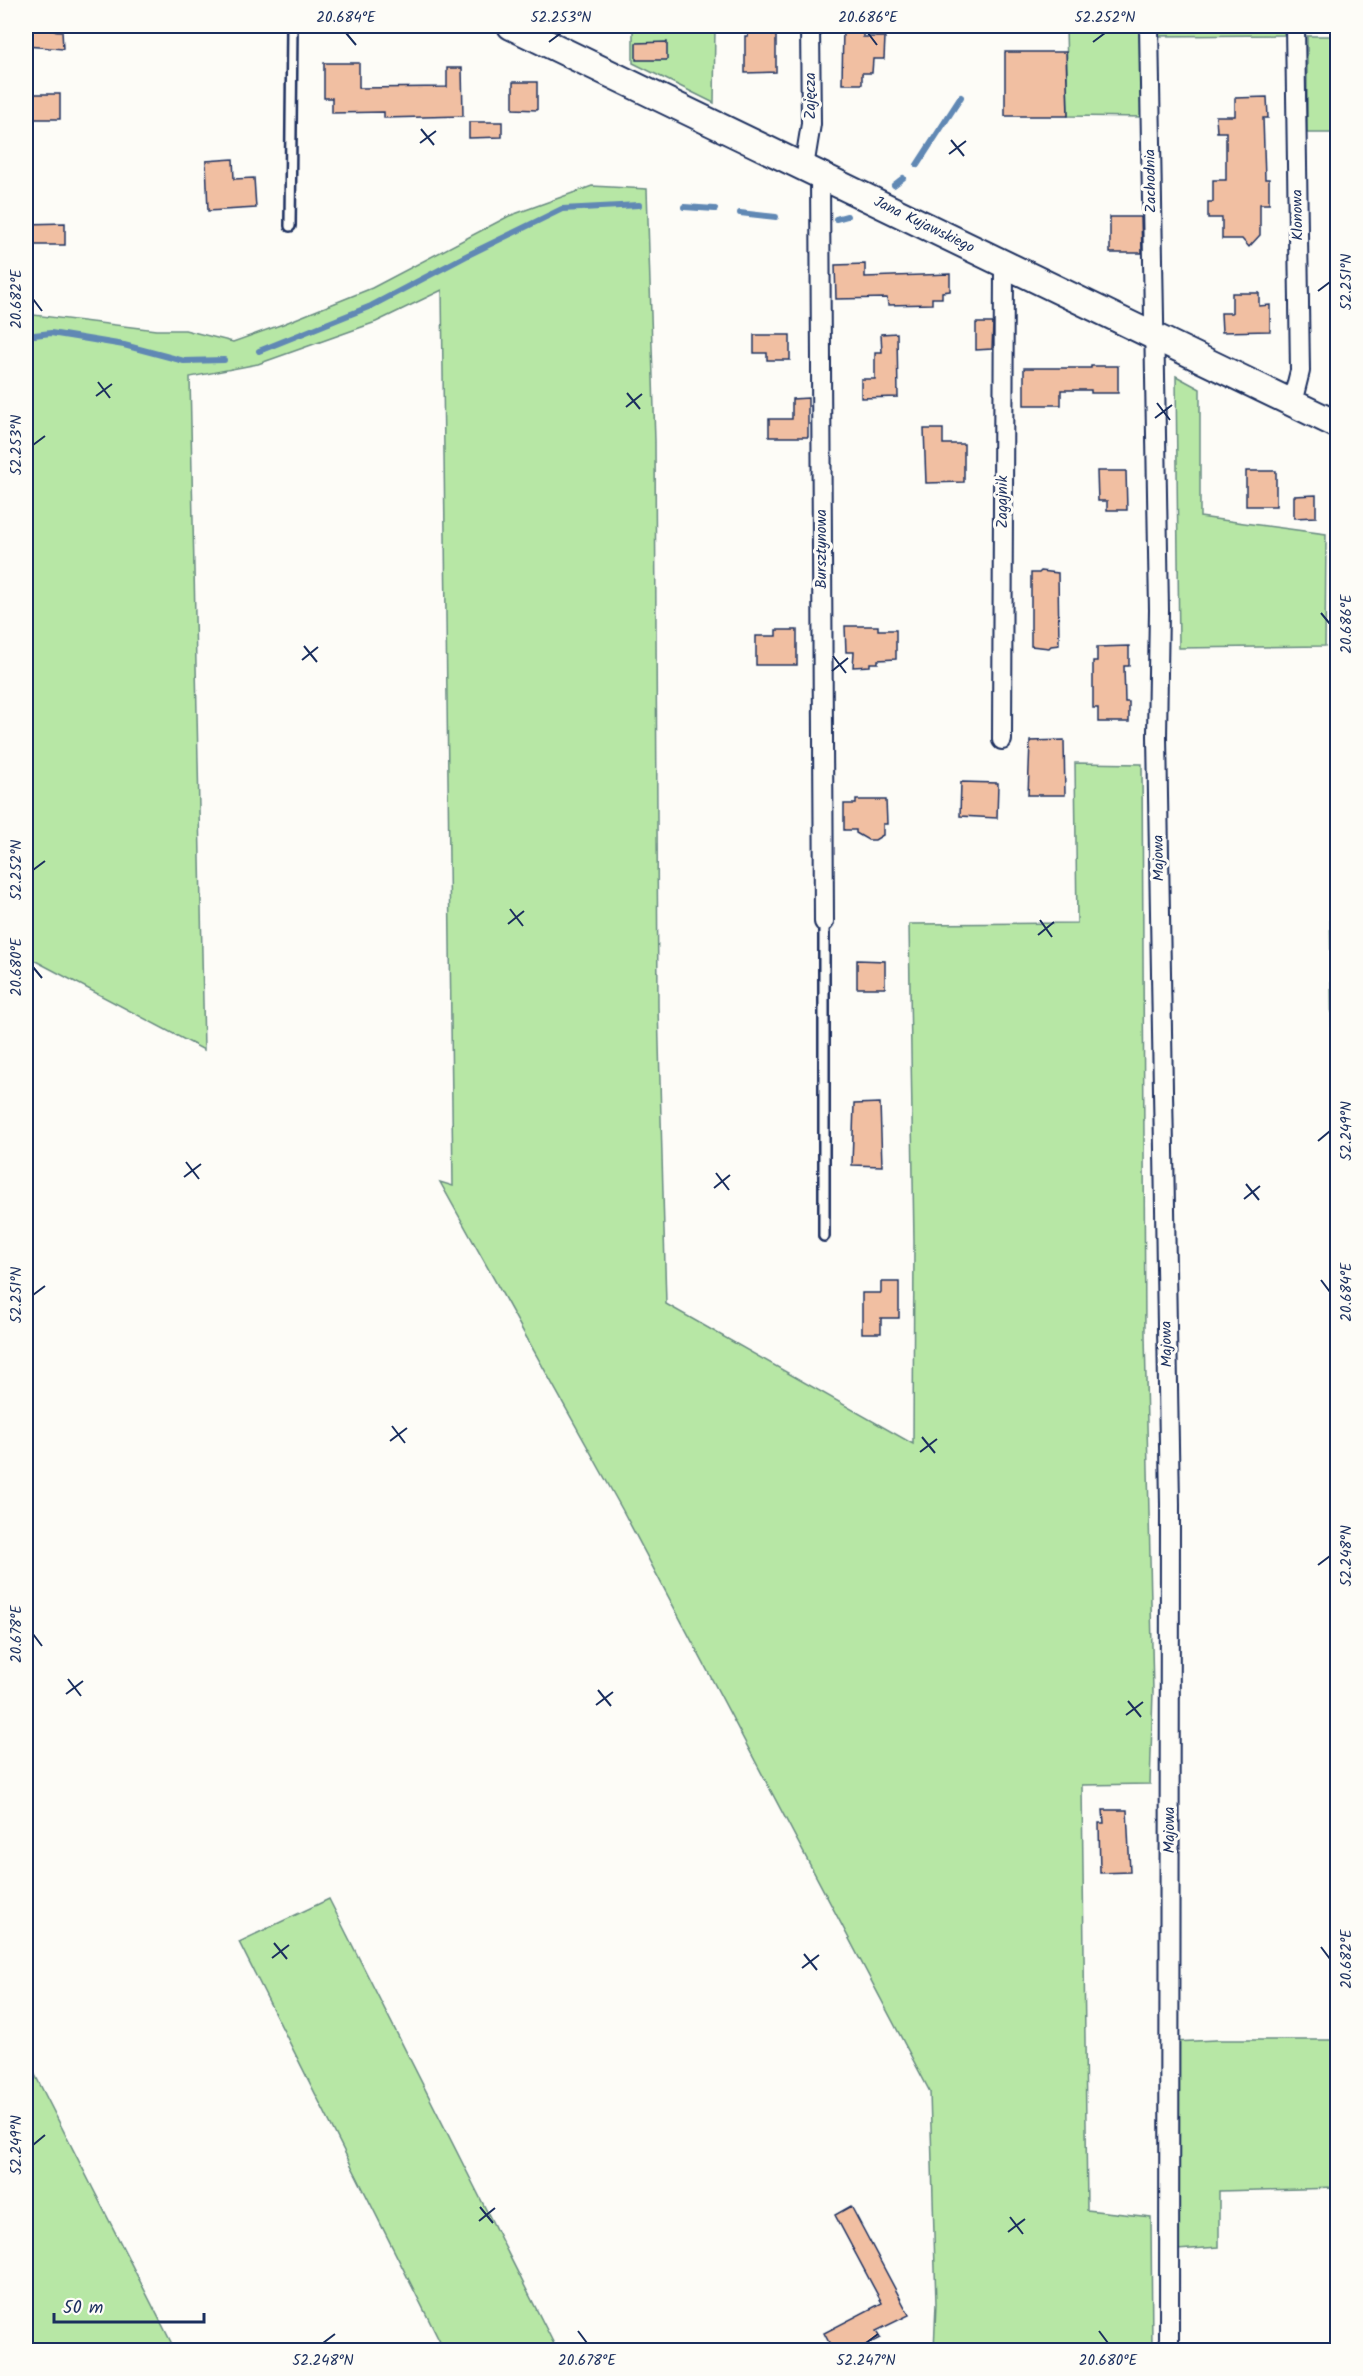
<svg xmlns="http://www.w3.org/2000/svg" width="1363" height="2376" font-family="Kalam,sans-serif">
	<style>
		.green { fill: #b7e7a5; stroke: #698b82; stroke-width: 1.5 }
		.lines { fill: none; stroke-linecap: round; stroke-linejoin: round }
		.stream { stroke: #6188b4; stroke-width: 6 }
		.building { fill: #f1bfa2; stroke: #1b2f5e; stroke-width: 1.5 }
		.service-casing { stroke: #1b2f5e; stroke-width: 14 }
		.minor-casing { stroke: #1b2f5e; stroke-width: 22 }
		.secondary-casing { stroke: #1b2f5e; stroke-width: 30 }
		.service { stroke: #fdfcf7; stroke-width: 9 }
		.minor { stroke: #fdfcf7; stroke-width: 18 }
		.secondary { stroke: #fdfcf7; stroke-width: 26 }
		.ticks { fill: none; stroke: #1b2f5e; stroke-width: 2 }
		.labels { text-anchor: middle; dominant-baseline: central; stroke-width: 6; stroke-linejoin: round; paint-order: stroke }
		.street-label { font-size: 15px; fill: #1b2f5e; stroke: #fdfcf7 }
		.neatline { fill: none; stroke: #1b2f5e; stroke-width: 2 }
		.ticks-label { font-size: 15px; text-anchor: middle; fill: #1b2f5e }
	</style>
	<rect width="100%" height="100%" fill="#fdfcf7"/>
	<filter id="ink" filterUnits="userSpaceOnUse"><feTurbulence type="fractalNoise" baseFrequency=".0167" numOctaves="2"/><feDisplacementMap in="SourceGraphic" scale="12" xChannelSelector="R" yChannelSelector="G"/><feConvolveMatrix kernelMatrix="1 2 1 2 8 2 1 2 1" color-interpolation-filters="sRGB"/></filter>
	<g filter="url(#ink)">
		<path class="green" d="M633,26H715L714,103L633,63Z
			M1066,26H1145L1146,117L1068,116Z
			M1155,26H1284V35L1155,36Z
			M1307,36H1337V133H1307Z
			M592,186L647,189L655,441L658,1007L666,1304L913,1444L914,1242L909,924L1077,923L1075,763L1142,764L1145,1335L1153,1692L1150,1784L1082,1785L1087,2210L1151,2217L1152,2350H934L936,2304L930,2092L622,1509L440,1182L453,1186L442,290L376,322L258,364L190,377L204,1050L26,956V314L156,330H185L233,342L283,324L372,288L509,216Z
			M1176,376L1200,389V517L1326,534L1325,646L1179,648Z
			M1330,893H1338L1337,1457Z
			M329,1899L557,2350H444L239,1942Z
			M1216,2040H1337V2188L1219,2191V2247L1177,2250L1174,2042Z
			M26,2057L175,2350H32L26,2337Z"/>
		<g class="lines">
			<path class="stream" d="M917,165L961,97
				M894,185L903,178
				M684,207L715,209
				M740,213L776,217
				M836,219L847,216
				M26,336L51,333L124,345L184,361L224,360
				M259,351L371,306L468,255L562,209L639,205"/>
		</g>
		<path class="building" d="M747,26H773V35L776,36V72L745,73V36H748Z
			M843,26H863V37H885L884,59H873L872,73H862V84H842Z
			M26,29L62,31L63,49L26,46Z
			M667,42V60H636V43Z
			M1005,52H1066L1068,116H1005Z
			M324,63H359V88L447,87V68H462L463,116L384,118V112L332,113V98H324Z
			M513,82H537V110L513,109Z
			M29,94H60V119H30Z
			M1267,97L1268,118H1263L1265,179H1269V204H1260V235L1249,247L1242,239H1222V218H1208V202H1213V180H1226V132H1217L1216,116H1235V98Z
			M469,122H502V137L469,138Z
			M233,159L234,179L254,178L256,208L208,211L206,161Z
			M1110,217H1141L1142,253H1110Z
			M65,223V245H26V224Z
			M865,264V277L950,274V291L942,292V298H932V304L888,305L887,298L836,299L835,265Z
			M1232,293H1259V306L1270,305V331L1222,332L1221,313H1232Z
			M976,323H993L992,349L976,350Z
			M897,333L898,397L861,398V379H875V352H882L881,334Z
			M754,335H790V360H767V353H754Z
			M1091,366H1118V393H1091V390H1061V405H1024V368H1091Z
			M808,398V437H769V419H792V399Z
			M924,429H943V444H964V482L926,483Z
			M1097,471H1126L1127,510H1107V501H1098Z
			M1246,471H1276V506H1246Z
			M1316,495V517L1294,518V496Z
			M1041,571L1058,573L1059,645L1051,646L1049,648L1031,646V573H1039Z
			M845,626H878V630H896V659L878,660V663H870V666L853,667L854,652H846Z
			M776,630H797V665H756V636H776Z
			M1129,646V666H1124L1125,702H1129V722H1098V708H1093V661H1097V647Z
			M1064,740L1065,795H1028L1030,741Z
			M961,782L998,783L997,818L960,816Z
			M856,800H886L887,824H883V835L875,840H868L856,833V830H844V804H856Z
			M857,960L885,961V988H857Z
			M880,1103L882,1166L852,1165L854,1104Z
			M881,1282H899V1318H881V1333H862V1293H881Z
			M1103,1810H1127L1130,1872L1100,1873L1099,1823H1104Z
			M851,2206L909,2315L876,2331L880,2338L856,2350H833L824,2333L882,2303L835,2215Z"/>
		<g class="lines">
			<g class="service-casing">
				<path id="service" d="M290,226L292,26
					M824,922V1236"/>
			</g>
			<g class="minor-casing">
				<path id="minor" d="M1149,26L1159,610L1157,736L1170,1504L1169,2350
					M804,167L811,124L810,26
					M820,175L824,922
					M1292,403L1300,371L1295,26
					M1002,740L1004,263"/>
			</g>
			<g class="secondary-casing">
				<path id="secondary" d="M511,26L1338,425"/>
			</g>
			<use href="#service" class="service"/>
			<use href="#minor" class="minor"/>
			<use href="#secondary" class="secondary"/>
		</g>
	</g>
	<path class="ticks" d="M346,33L356,45M868,33L877,45M549,42L561,33M1093,42L1105,33M421,129L434,145M951,140L964,156M420,143L436,131M949,154L966,141M1318,291L1330,282M33,299L42,311M98,382L110,398M627,393L640,409M96,396L112,384M1157,403L1170,420M626,407L642,394M1155,418L1172,405M33,445L45,436M1321,613L1330,624M304,646L317,662M833,656L846,673M302,660L318,647M832,671L848,658M33,870L45,861M510,909L523,926M1040,920L1052,937M508,924L524,911M1038,935L1054,922M33,967L42,978M1318,1141L1330,1131M186,1162L199,1179M716,1173L729,1190M184,1177L201,1164M1246,1184L1259,1200M714,1188L730,1175M1244,1199L1260,1186M1321,1280L1330,1292M33,1295L45,1286M392,1426L405,1443M922,1437L935,1453M390,1441L407,1428M920,1452L937,1439M1318,1565L1330,1556M33,1634L42,1646M68,1679L81,1696M598,1690L611,1706M66,1694L83,1681M1128,1701L1141,1717M596,1705L613,1692M1126,1715L1143,1702M274,1943L287,1959M1321,1947L1330,1959M804,1954L817,1970M272,1958L289,1945M802,1968L819,1955M33,2145L45,2135M480,2207L493,2223M1010,2217L1023,2234M479,2221L495,2208M1008,2232L1025,2219M578,2331L587,2343M1099,2331L1108,2343M323,2343L335,2334M866,2343L878,2334"/>
	<g class="labels">
		<g class="street-label">
			<text transform="translate(811 96) rotate(-90)">Zajęcza</text>
			<text transform="translate(1151 181) rotate(-91)">Zachodnia</text>
			<text transform="translate(1298 215) rotate(-91)">Klonowa</text>
			<text transform="translate(924 225) rotate(26)">Jana Kujawskiego</text>
			<text transform="translate(1003 502) rotate(-90)">Zagajnik</text>
			<text transform="translate(822 549) rotate(-90)">Bursztynowa</text>
			<text transform="translate(1159 858) rotate(-91)">Majowa</text>
			<text transform="translate(1167 1344) rotate(-91)">Majowa</text>
			<text transform="translate(1170 1830) rotate(-90)">Majowa</text>
		</g>
	</g>
	<rect width="1363" height="2376" fill="none" stroke="#fdfcf7" stroke-width="66"/>
	<path d="M54 2313v9h150v-9" fill="none" stroke="#1b2f5e" stroke-width="3"/>
	<text x="63" y="2313" font-size="18" fill="#1b2f5e" stroke="#fdfcf7" stroke-width="4.5" paint-order="stroke">50 m</text>
	<rect x="33" y="33" width="1297" height="2310" class="neatline"/>
	<g class="ticks-label">
		<text x="346" y="22">20.684°E</text>
		<text x="561" y="22">52.253°N</text>
		<text x="868" y="22">20.686°E</text>
		<text x="1105" y="22">52.252°N</text>
		<text transform="translate(1346 282) rotate(-90)" y="5">52.251°N</text>
		<text transform="translate(16 299) rotate(-90)" y="5">20.682°E</text>
		<text transform="translate(16 445) rotate(-90)" y="5">52.253°N</text>
		<text transform="translate(1346 624) rotate(-90)" y="5">20.686°E</text>
		<text transform="translate(16 870) rotate(-90)" y="5">52.252°N</text>
		<text transform="translate(16 967) rotate(-90)" y="5">20.680°E</text>
		<text transform="translate(1346 1131) rotate(-90)" y="5">52.249°N</text>
		<text transform="translate(1346 1292) rotate(-90)" y="5">20.684°E</text>
		<text transform="translate(16 1295) rotate(-90)" y="5">52.251°N</text>
		<text transform="translate(1346 1556) rotate(-90)" y="5">52.248°N</text>
		<text transform="translate(16 1634) rotate(-90)" y="5">20.678°E</text>
		<text transform="translate(1346 1959) rotate(-90)" y="5">20.682°E</text>
		<text transform="translate(16 2145) rotate(-90)" y="5">52.249°N</text>
		<text x="323" y="2365">52.248°N</text>
		<text x="587" y="2365">20.678°E</text>
		<text x="866" y="2365">52.247°N</text>
		<text x="1108" y="2365">20.680°E</text>
	</g>
</svg>
